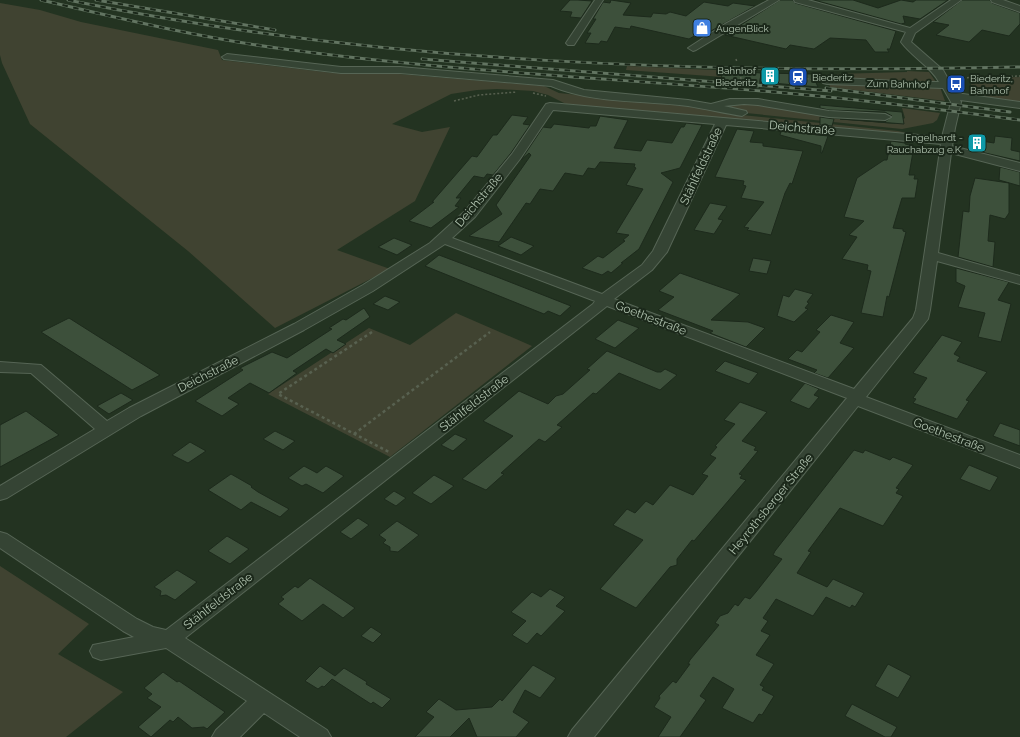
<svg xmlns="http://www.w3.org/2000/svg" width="1020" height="737" font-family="Raleway,sans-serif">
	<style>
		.green { fill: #404331 }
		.building { fill: #3d503b; stroke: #1d2a1c }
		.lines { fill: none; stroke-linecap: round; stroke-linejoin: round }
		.minor-casing { stroke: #566555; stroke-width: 2 }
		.path-far1 { stroke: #586150; stroke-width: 1.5; stroke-dasharray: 2 2; stroke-linecap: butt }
		.path { stroke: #586150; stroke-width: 2.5; stroke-dasharray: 3 3; stroke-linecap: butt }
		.minor { fill: #354434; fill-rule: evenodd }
		.rail-casing { stroke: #627461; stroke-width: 3 }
		.rail { stroke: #1b281a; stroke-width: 2; stroke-dasharray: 5.5; stroke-linecap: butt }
		.labels { text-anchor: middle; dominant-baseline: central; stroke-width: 4; stroke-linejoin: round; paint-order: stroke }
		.far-poi-label { font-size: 10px; fill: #afc1ae; stroke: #1b281a; text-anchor: start }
		.far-street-label { font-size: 10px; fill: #afc1ae; stroke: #1b281a }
		.street-label { font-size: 12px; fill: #afc1ae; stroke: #1b281a }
	</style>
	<rect width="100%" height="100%" fill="#233321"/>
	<path class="green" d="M0,3L40,10L81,22L218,50L222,60L333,73L399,74L544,86L559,93L704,108L732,114L898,131L907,133V134H890L566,104L548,95L533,91L497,89L477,90L451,94L392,124L422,132L450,127L415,201L337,250L390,269L275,328L188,251L30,124L2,63L0,55Z
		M627,66L736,71L737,78L626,70Z
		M907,71L929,72L936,82H864L862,79L837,78L835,74L907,72Z
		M1020,77V103L976,97L969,79Z
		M829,84L872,86L940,87L945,101L830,87Z
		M731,104H752L826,115L828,118L895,124L905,118L902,108L940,113L937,120L933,123L902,129L746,113L729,108Z
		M456,313L532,346L390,457L268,394L369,328L410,345Z
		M0,566L89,624L58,654L123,692L66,737H0Z"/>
	<path class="building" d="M570,0H578L592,1L581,18L570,17L572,12L560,11Z
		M611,0L631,3L623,15L651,17L653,13L666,14L670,12L686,16L704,2L728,6L733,3L755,6L711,31L705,30L689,39L631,26L630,29L615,27L607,42L601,41L599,44L585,43L591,33H587L596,19H593L603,2L610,3Z
		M780,0H793L795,3L896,31L890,49H887L889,52H875L866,40L830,38L814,49L790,45L786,49L725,35Z
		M814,0H853L878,8L901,0L913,2L916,0H948L920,19L903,16L905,23L901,24Z
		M962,0H990L992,3L1020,13V24L1009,36L982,30L969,42L936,35L949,25L933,22Z
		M726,70L761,73L759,89L721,86L722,72H727Z
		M761,73L812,74L818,87L760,82Z
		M820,105L902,112L904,124L840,119L885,122L892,116L885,112L829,110L820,108Z
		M512,115L528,117L523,124L530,125L511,153L493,175L487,174L484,178L474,176L456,198H461L455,206L459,207L431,228L409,221L434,202H432L472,156L477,157L493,135H497Z
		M600,116L628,120L614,148L641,151L647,140L672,143L681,127H684L686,123L702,125L680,168L661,173L673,182L639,249L621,263H623L611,273L608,271L602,275L582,268L598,256L603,258L625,241L623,240L629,235L616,233L643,189L626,185L636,168L634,167L635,164L600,162L595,169L588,168L583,176L565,173L553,191L540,189L530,204L526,203L499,242L469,236L502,214L496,205L531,155L529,153L521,160L543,127L551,128L554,124L589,128L590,126H596Z
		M820,117L834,119L832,126L820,125Z
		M737,129L754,131L750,142L763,143V146L803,151L792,184L790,183L785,193L771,235L747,230L749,228L744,227L764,202L741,198L746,186L743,185L744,181L715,177Z
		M781,131L828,136L822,153H821V146L780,135Z
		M995,136L1012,138L1011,150L1020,152V161L968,149L969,139L994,143Z
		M891,141L905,143V144L914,146L909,175H915L914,179H918L915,198H902L893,228L903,229V231L906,232L889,297L887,296L883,317L861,313L871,271L867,270L868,265L842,259L857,237L849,235L864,221L844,217L857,178L884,160H887Z
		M1000,167L1020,172V186L999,180Z
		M975,178L1009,183V213L1005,219L990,215L988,241L995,242L993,267L958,257L963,211L969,212L970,196Z
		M710,203L727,206L718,219L723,220L714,234L694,230Z
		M511,237L534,246L521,255L498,246Z
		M394,238L412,245L397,255L378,247Z
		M439,255L497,277L571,306L560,316L548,311L544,314L425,266Z
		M753,258L771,261L767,274L749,271Z
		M956,268L1009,282L998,300L1011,304L1001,342L978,337L985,313L958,307L965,286L956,282Z
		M680,273L740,294L711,320L748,322L765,328L746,347L710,333L713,331L658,310L674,297L659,291Z
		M795,289L813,294L807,302L809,303L805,308L808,309L794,322L777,316L783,295L789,297Z
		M385,296L400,302L388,310L373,304Z
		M364,308L370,317L337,340L346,344L333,353L326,349L293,371L297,373L269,393L250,383L228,398L239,404L222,416L195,401L243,370L240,368L272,352L287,358L332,329L329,328L343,319L346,320Z
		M831,315L854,322L840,343L854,348L828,378L814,373L817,370L788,359L797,350L802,352L820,332L816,330Z
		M69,318L99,337L160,375L132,390L41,332Z
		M618,320L639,328L615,348L595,339Z
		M942,335L962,342L954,354L960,357L957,361L987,372L966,400L969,401L957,419L913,403L916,399L913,398L927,378L913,373Z
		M607,351L657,372H661L665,369L677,375L660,390L619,373L596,394L593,393L557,425L562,427L545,442L539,439L501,473L504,474L486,490L462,479L513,436L483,421L519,391L548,404L556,396L563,394L590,370L587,369Z
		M725,361L758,373L749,384L715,371Z
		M805,383L819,389L814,395L819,397L809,409L790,401Z
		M121,393L133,400L109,414L97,406Z
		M740,402L767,412L742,441L756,447L754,450L758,451L739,474L742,475L740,478L746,480L694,541L692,540L677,559V565L670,567L636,608L600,589L643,540L613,525L627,509L635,513L646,501L653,505L670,485L693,495L708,476L702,474L716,458L710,455L717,447L715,446L735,424L724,420Z
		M26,411L59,435L0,467V425Z
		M1000,423L1020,430V446L993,436Z
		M275,431L295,441L283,450L263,439Z
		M455,434L467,439L453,451L441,445Z
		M190,442L206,451L188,463L172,455Z
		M854,450L863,453L865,450L890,460L893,457L913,465L896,488L899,489L896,493L903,496L883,526L840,508L808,551L811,552L797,573L827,587L833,579L864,593L855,607L852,605L850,608L826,597L813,616L776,599L763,618L768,621L761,631L770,635L756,655L774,664L760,685L764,687L762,690L774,696L762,715L759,714L753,723L722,708L734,689L713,677L700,696L706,700L680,737H658L671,717L654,707L660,698L659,696L673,681L676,683L690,664H688L690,660L719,625L715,623L720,616L728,613L735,604L738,606L745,597L750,599L756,592L782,559L773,555L775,551Z
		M969,465L998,477L990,491L960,479Z
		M304,466L317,473L326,466L344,476L323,493L306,484L302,486L288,478Z
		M231,474L252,486L251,487L258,492L289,509L280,517L251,502L241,510L208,490Z
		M434,475L454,486L431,504L412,493Z
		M394,491L406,498L396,506L384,499Z
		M358,518L369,525L351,539L340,532Z
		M397,521L419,535L398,552L390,551V547L383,543L386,540L379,535Z
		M227,536L249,549L230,564L208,551Z
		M177,570L197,582L175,600L166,595L160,596L161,591L154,587Z
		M310,578L355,608L343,618L323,604L302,621L278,604L284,599L281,597L295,586L298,588Z
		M550,589L565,597L556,606L565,611L541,636L537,633L527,644L512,635L526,621L511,612L532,592L541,597Z
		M371,627L382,634L373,643L361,636Z
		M888,664L911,676L898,698L875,686Z
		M533,665L556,678L540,698L525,690L513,712L529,722L516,737H477L469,718L450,737H415L434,717L426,712L439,699L456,710L492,707L500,699L502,701Z
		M320,666L335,676L344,668L367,682L366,684L391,699L382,708L373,702L371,704L332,679L324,687L322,686L318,689L305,681Z
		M163,672L177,682L179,681L225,712L207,729L204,727L192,728L178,717L173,722L170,720L151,737L138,727L161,707L147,698L152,694L144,688Z
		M852,704L897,727L891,737H885L845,716Z"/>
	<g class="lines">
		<g class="minor-casing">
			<path id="minor" d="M595,0H603L574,45H568L566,43Z
				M769,0H779L696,50L693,51L688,48L725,24Z
				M794,0H808L910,28L951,0H961L915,33L911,42L943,70L956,93L1020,102V108L960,100L961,102L955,128L952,146L1020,163V171L951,153L938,253L1020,276V284L937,261L930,310L928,319L866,397L1020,455V468L858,406L594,737H568L572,730L847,398L607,306L185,638L327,730L331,737H300L264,713L240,737H212L216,730L247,701L166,648L101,660L93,657L90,651L93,645L134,637L123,631L0,548V532L7,534L137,619L153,627L166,630L593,304L595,301L445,244L373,291L304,330L141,416L7,498L0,500V486L95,429L31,373L0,372V362L41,365L107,421L129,408L294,324L363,285L430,243L465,211L512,154L546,104L550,103L942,137L951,102L943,88L827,84L823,83L821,80L826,77L912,82H939C930,66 912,57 901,42L906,32L795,2ZM553,110L715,124L653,251L642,265L602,294L452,238L475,217L520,159ZM726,125L941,144L916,310L913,318L854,389L614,299L652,270L667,252Z
				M991,0H1003L1020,6V12L992,2Z
				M227,54L341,67H400L553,80L584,90L688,100L711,104L730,99H758L829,111L885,114L891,117L885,120L829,117L758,105L744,104L724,106L746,111L747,113L742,116C724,113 706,109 688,106C642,100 594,104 551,86L400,73H341L224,59L222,57Z"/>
		</g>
		<path class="path-far1" d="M736,59L737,62
			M740,69L741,80
			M801,74L803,78L815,80
			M955,78L1020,76
			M795,80L803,78
			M739,84L737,86L739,89
			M697,86L700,81
			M533,93L546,96
			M454,101L479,95L517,92"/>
		<path class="path" d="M372,332L278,394L389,452
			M354,434L490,332"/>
		<use href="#minor" class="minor"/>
		<g class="rail-casing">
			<path id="rail" d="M41,0C122,19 202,38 284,49C446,71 610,78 774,92C856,99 938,109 1020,120
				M68,0C379,64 703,74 1020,67
				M96,0L275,30
				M422,59L831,91
				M826,88L1010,112"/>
		</g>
		<use href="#rail" class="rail"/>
	</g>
	<defs>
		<g id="shop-square" transform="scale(1)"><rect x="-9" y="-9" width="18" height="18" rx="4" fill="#3f7fe0" stroke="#1b281a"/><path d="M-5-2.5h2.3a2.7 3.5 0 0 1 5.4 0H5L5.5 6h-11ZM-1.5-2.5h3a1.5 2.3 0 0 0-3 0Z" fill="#fff"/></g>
		<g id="building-square" transform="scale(1)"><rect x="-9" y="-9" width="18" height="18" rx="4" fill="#0f9aa8" stroke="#1b281a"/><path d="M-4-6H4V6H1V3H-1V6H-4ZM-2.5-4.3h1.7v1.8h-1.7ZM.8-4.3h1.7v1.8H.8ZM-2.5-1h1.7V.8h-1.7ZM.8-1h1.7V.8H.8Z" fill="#fff"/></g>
		<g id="station-square" transform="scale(1)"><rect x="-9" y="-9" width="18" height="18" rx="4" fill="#1a4fb4" stroke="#1b281a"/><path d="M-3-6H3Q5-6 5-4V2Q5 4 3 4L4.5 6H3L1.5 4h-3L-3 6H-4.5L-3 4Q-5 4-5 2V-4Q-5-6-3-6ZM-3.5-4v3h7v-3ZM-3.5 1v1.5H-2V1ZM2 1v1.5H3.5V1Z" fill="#fff"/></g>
		<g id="bus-square" transform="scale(1)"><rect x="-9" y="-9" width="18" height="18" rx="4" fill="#1a4fb4" stroke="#1b281a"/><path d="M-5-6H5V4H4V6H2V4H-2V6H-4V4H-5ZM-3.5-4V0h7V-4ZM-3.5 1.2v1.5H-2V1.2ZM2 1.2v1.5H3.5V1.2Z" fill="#fff"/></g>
	</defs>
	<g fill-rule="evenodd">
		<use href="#shop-square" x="702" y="28"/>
		<use href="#building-square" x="770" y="76"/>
		<use href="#station-square" x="798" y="77"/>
		<use href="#bus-square" x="956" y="84"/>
		<use href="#building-square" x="977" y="143"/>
	</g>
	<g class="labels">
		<g class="far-poi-label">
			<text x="716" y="28">AugenBlick</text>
			<text x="756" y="70" text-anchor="end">Bahnhof<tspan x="756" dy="12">Biederitz</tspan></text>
			<text x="812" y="77">Biederitz</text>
			<text x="970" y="78">Biederitz,<tspan x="970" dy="12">Bahnhof</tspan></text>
			<text x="963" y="137" text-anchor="end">Engelhardt -<tspan x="963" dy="12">Rauchabzug e.K.</tspan></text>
		</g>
		<g class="far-street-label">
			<text transform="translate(898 84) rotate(1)">Zum Bahnhof</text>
		</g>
		<g class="street-label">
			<text transform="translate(802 128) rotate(5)">Deichstraße</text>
			<text transform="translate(701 166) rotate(-65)">Stählfeldstraße</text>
			<text transform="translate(479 200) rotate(-50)">Deichstraße</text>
			<text transform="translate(651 318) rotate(21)">Goethestraße</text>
			<text transform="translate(208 374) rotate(-27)">Deichstraße</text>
			<text transform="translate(474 403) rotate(-38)">Stählfeldstraße</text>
			<text transform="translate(949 435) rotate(21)">Goethestraße</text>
			<text transform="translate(771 504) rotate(-51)">Heyrothsberger Straße</text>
			<text transform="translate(218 601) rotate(-38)">Stählfeldstraße</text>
		</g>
	</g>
</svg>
